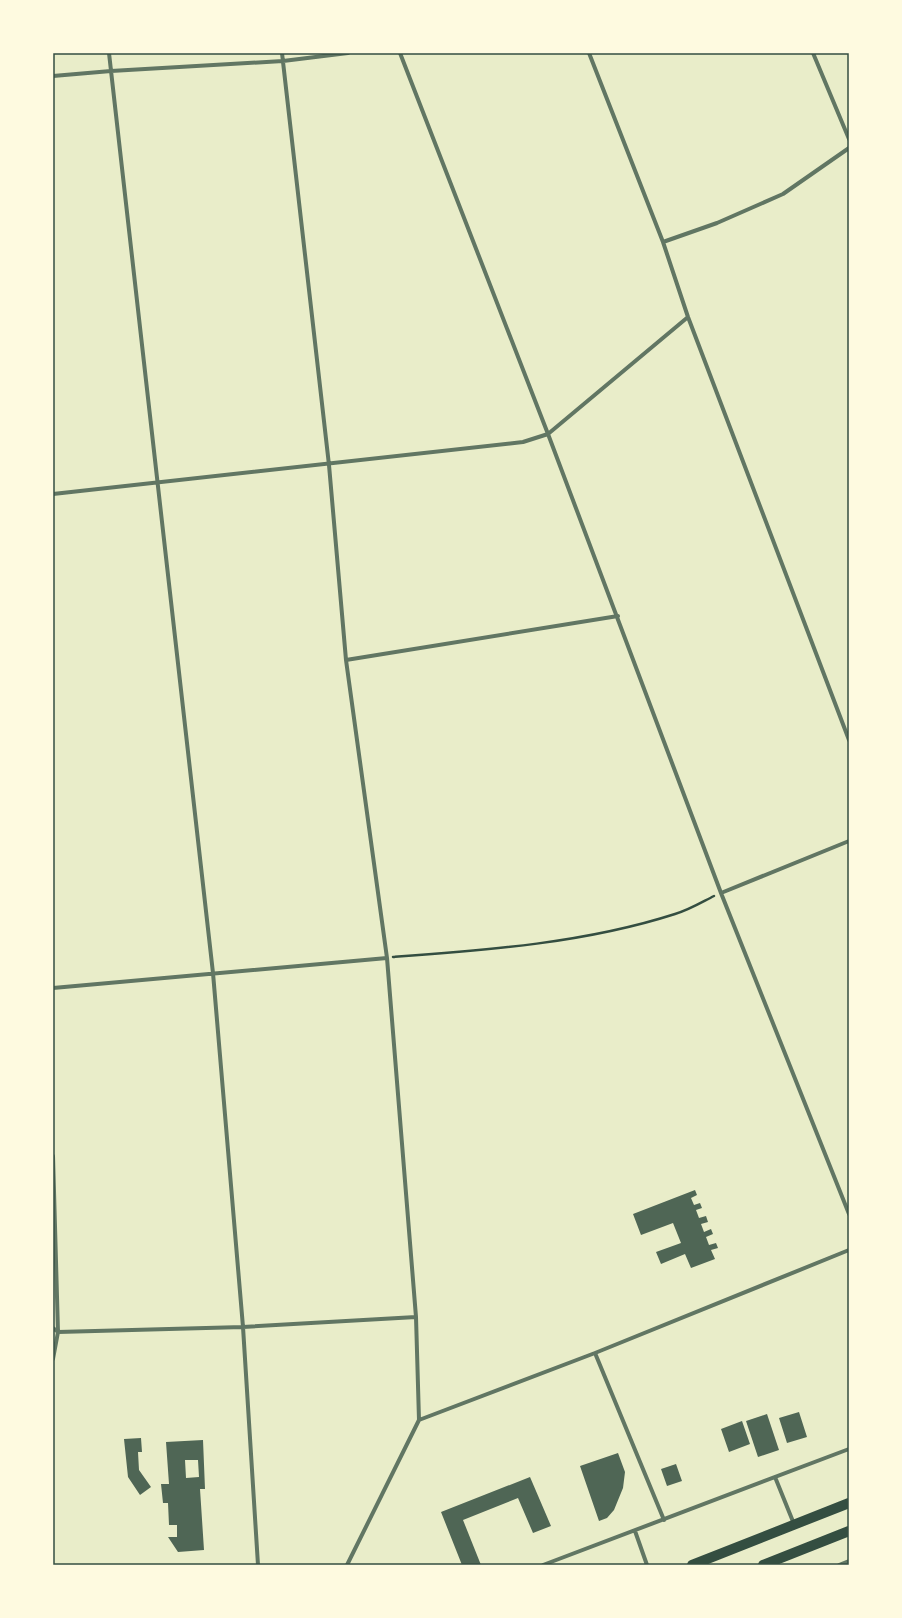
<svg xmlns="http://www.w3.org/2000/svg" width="902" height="1618" font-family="'Roboto Condensed',sans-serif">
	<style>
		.building { fill: #4f6655; fill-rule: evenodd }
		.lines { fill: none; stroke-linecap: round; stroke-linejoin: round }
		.path { stroke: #344e41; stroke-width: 2.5 }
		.minor { stroke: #617663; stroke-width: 4 }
		.primary { stroke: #344e41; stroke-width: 10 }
		.neatline { fill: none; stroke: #344e41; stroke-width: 1.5 }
	</style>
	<rect width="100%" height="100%" fill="#e9edc9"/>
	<path class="building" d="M695,1190L697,1195L691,1198L694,1205L700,1203L702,1208L696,1210L699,1218L706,1216L708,1222L701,1224L704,1232L711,1229L713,1234L706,1237L709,1245L716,1243L718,1248L711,1250L715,1259L691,1268L685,1254L661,1264L656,1252L681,1243L673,1223L641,1235L633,1214Z
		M799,1412L807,1437L787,1443L779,1418Z
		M767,1414L779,1450L758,1457L746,1421Z
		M742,1421L750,1444L729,1452L721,1429Z
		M141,1438L142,1452H138L139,1470L151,1487L140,1495L128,1477L124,1439Z
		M203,1440L205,1489H200L204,1550L178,1552L168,1537H177V1525H169L168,1503H163L161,1484H169L166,1442ZM185,1460H198L199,1477L186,1478Z
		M618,1453L625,1472L623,1488L614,1510L607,1518L599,1521L580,1466Z
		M676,1464L682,1481L667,1486L661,1469Z
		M530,1477L551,1526L533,1533L518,1498L463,1520L481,1565H462L441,1512Z"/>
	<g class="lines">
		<path class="path" d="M393,957C488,950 585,943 675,914C689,910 702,902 714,896"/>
		<path class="minor" d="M109,53L213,973L243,1327L258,1565
			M282,53L329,465L346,660L387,958L416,1317L419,1420
			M400,53L548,434L721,893L849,1214
			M589,53L663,242L688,317L849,740
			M813,53L849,139
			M53,76L111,71L283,61L348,53
			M663,242L717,223L783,194L849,148
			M53,494L523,442L548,434L688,317
			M346,660L618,616
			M721,893L849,841
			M53,988L387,958
			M53,1156L58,1332L53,1359
			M53,1328L58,1332L243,1327L416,1317
			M595,1353L664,1520
			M775,1477L794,1524
			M635,1531L647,1565
			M347,1565L419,1420L595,1353L849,1250
			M543,1565L849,1449
			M839,1565L849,1561"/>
		<path class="primary" d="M692,1565L849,1503
			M763,1565L849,1531"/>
	</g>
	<rect width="902" height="1618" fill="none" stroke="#fefae0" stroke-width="108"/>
	<rect x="54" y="54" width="794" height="1510" class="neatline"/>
</svg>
